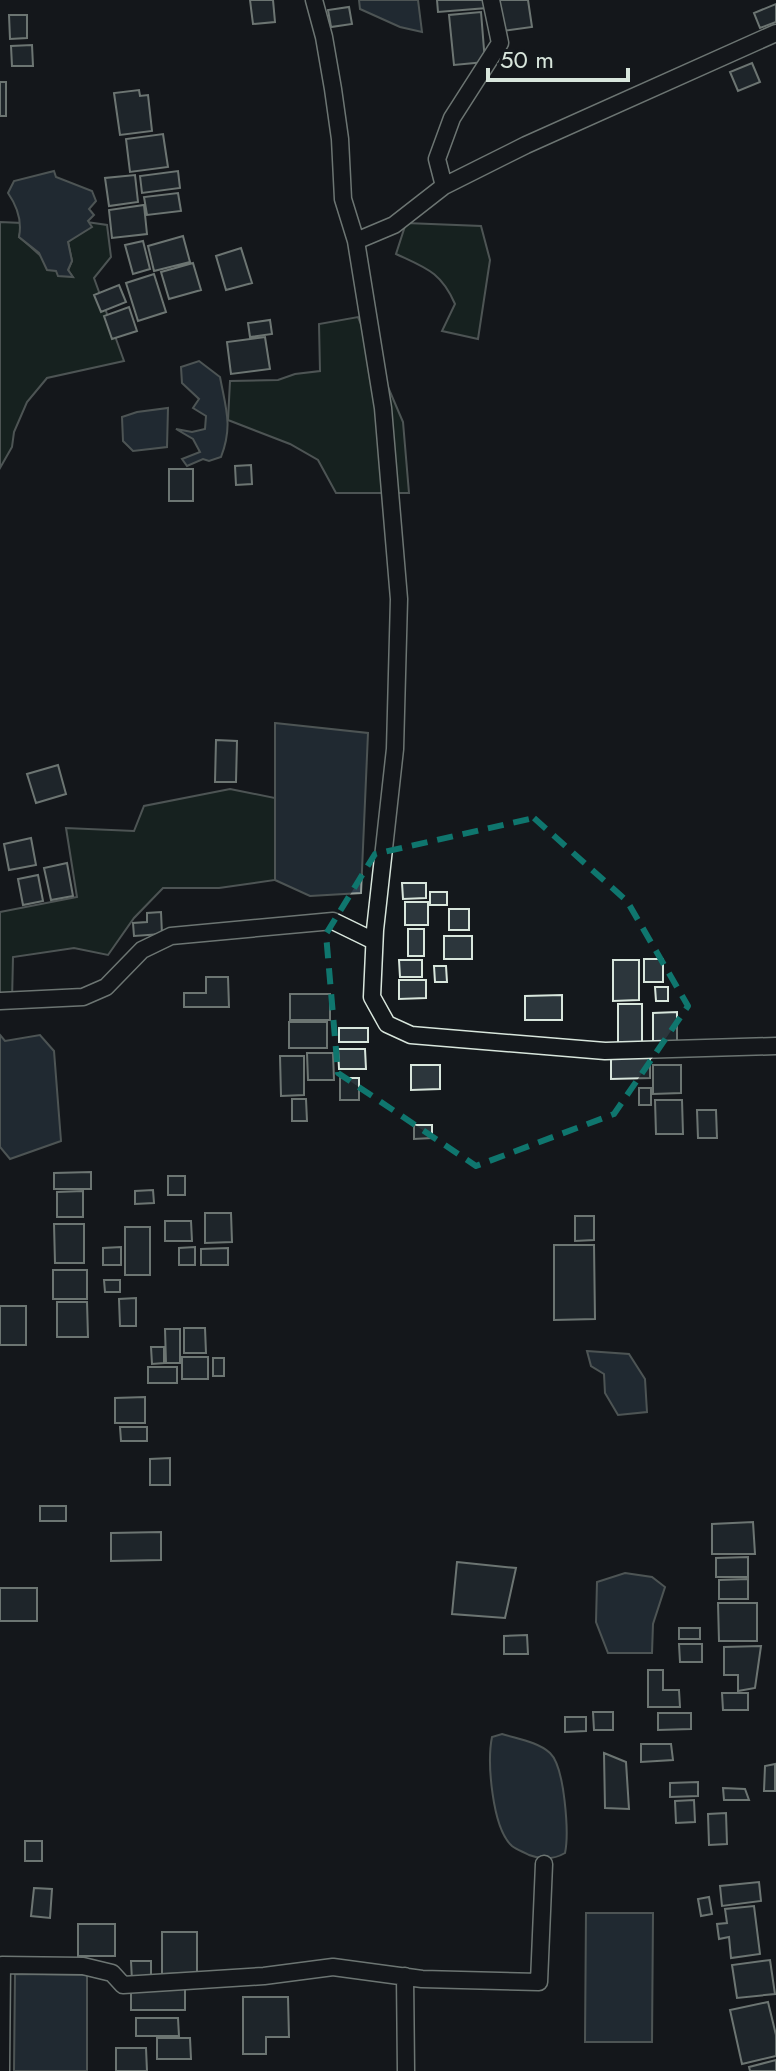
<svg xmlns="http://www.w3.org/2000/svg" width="776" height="2071" font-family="Jost,sans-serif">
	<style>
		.green { fill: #1a2d24; stroke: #939e99; stroke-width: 2 }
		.water { fill: #2f3f4d; stroke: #939e99; stroke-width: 2 }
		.building { fill: #2c363c; stroke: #d8e6dc; stroke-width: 2 }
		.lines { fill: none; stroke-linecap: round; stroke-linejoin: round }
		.minor-casing { stroke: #d8e6dc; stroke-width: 19 }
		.minor { stroke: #14181c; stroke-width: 16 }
		.marked { fill: none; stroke: #0f766e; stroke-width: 6; stroke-dasharray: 16 10; stroke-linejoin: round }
	</style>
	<rect width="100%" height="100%" fill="#14181c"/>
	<path class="green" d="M0,222L22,223L19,237C37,251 51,269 72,276L68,270L72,261L68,242L87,222L107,225L111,257L94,278L124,361L47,378L27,402L14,432L12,447L0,468Z
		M406,223L481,226L490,260L478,339L442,331L455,304C441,272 426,268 396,254Z
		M358,317L403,422L409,493H336L318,460L290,444L228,420L230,381L278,380L295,374L320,371L319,324Z
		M230,789L275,798V880L219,888H163L134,918L108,955L74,948L13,957L12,1001H0V912L77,897L66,828L134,831L144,806Z"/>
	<path class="water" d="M359,0H418L422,32L400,27L360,9Z
		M54,171L56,177L92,191L96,201L89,209L94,215L88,221L92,227L68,242L72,261L68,270L73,277L58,276L56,271L47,270L39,253L19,237C22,222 17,206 8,193L14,181Z
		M199,361L220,377C226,409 233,426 221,457L209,461L203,459L187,466L182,459L200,452L193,439L176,429L192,432L205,429L206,416L193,408L199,399L182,383L181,367Z
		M168,408L167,447L133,451L123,441L122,417L137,412Z
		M275,723L368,733L361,893L310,896L275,880Z
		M0,1035L5,1041L40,1035L54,1051L61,1141L10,1159L0,1147Z
		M587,1351L629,1354L645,1379L647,1412L618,1415L605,1393L604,1374L591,1366Z
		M625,1573L652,1577L665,1587L653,1624L652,1653H608L596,1622L597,1582Z
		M502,1734C518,1739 538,1742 550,1753C565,1767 569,1834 565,1853C553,1860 542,1860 529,1855C524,1852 517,1850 512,1846C492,1828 487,1762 492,1737Z
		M586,1913H653L652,2042H585Z
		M15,1974L87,1975V2071H14Z"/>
	<path class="building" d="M250,0H273L275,22L253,24Z
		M437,0H486L487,8L438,12Z
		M497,0H528L532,27L502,31Z
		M776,4V22L760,28L754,13Z
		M349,7L352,24L331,27L328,10Z
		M481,12L485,62L454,65L449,15Z
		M9,15H27V38L10,39Z
		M32,45L33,66H12L11,46Z
		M752,63L760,82L738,91L730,72Z
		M0,82H6V116H0Z
		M139,90L140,96L148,95L152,131L120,135L114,93Z
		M163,134L168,167L130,172L126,139Z
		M178,171L180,188L142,193L140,176Z
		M135,175L138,202L109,206L105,178Z
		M178,193L181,211L147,215L144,197Z
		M144,205L147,234L112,238L109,210Z
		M183,236L190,262L154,271L148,246Z
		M143,241L150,269L133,274L125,245Z
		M241,248L252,283L226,290L216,256Z
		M193,263L201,290L169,299L161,272Z
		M154,274L166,312L138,321L126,283Z
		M119,285L126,302L101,312L94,295Z
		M129,307L137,331L112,339L104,316Z
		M270,320L272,334L250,337L248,323Z
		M265,337L270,369L231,374L227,342Z
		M251,465L252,484L236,485L235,466Z
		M169,469H193V501H169Z
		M216,740L237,741L236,782H215Z
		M58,765L66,794L36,803L27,774Z
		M31,838L36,865L9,870L4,844Z
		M67,863L73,896L51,900L44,868Z
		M38,875L43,901L23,905L18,879Z
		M402,883H426V898L403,899Z
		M430,892H447V905H430Z
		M405,902H428V925H405Z
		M449,909H469V930H449Z
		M161,912L162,934L134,936L133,923L147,922V913Z
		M408,929H424V956H408Z
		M444,936H472V959H444Z
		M644,959H663V982H644Z
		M399,960H422V977H400Z
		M613,960H639V1000L613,1001Z
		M434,966H446L447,982H435Z
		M206,977H228L229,1007H184V993H206Z
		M399,980H426V998L399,999Z
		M655,987H668V1001H656Z
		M290,994H330V1020H290Z
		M562,995V1020H525V996Z
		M618,1004H642V1043H618Z
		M677,1012V1043H653V1013Z
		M289,1022H327V1048H289Z
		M339,1028H368V1042H339Z
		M338,1049H365L366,1069H339Z
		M307,1053H333L334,1080H308Z
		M611,1055H650V1078L611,1079Z
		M280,1056H304V1095L281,1096Z
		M411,1065H440V1089L411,1090Z
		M653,1065H681V1093L653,1094Z
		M340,1078H359V1100H340Z
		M639,1088H651V1105H639Z
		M292,1099H306L307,1121H292Z
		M655,1100H682L683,1134H656Z
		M697,1110H716L717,1138H698Z
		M414,1125H432V1138L414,1139Z
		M91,1172V1189H54V1173Z
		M168,1176H185V1195H168Z
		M153,1190L154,1203L135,1204V1191Z
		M83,1191V1217H57V1192Z
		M205,1213H231L232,1242L205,1243Z
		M575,1216H594V1240L575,1241Z
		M165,1221H191L192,1241H165Z
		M54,1224H84V1263H55Z
		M125,1227H150V1275H125Z
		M554,1245H594L595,1319L554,1320Z
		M121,1247V1265H103V1248Z
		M195,1247V1265H179V1248Z
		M228,1248V1265H201V1249Z
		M53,1270H87V1299H53Z
		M104,1280H120V1292H105Z
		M136,1298V1326H120L119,1299Z
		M57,1302H87L88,1337H57Z
		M0,1306H26V1345H0Z
		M184,1328H205L206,1353H184Z
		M165,1329H180V1363H166Z
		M151,1347H164V1363L152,1364Z
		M182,1357H208V1379H182Z
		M213,1358H224V1376H213Z
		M148,1367H177V1383H148Z
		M145,1397V1423H115V1398Z
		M120,1427H147V1441H121Z
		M170,1458V1485H150V1459Z
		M40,1506H66V1521H40Z
		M753,1522L755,1554H712V1524Z
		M161,1532V1560L111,1561V1533Z
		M748,1557V1577H716V1558Z
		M457,1562L516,1568L505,1618L452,1614Z
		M748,1579V1599H719V1580Z
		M0,1588H37V1621H0Z
		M718,1603H757V1641H719Z
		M679,1628H700V1639H679Z
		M527,1635L528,1654H504V1636Z
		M679,1644H702V1662H680Z
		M761,1646L755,1688L738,1691V1675H724V1647Z
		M648,1670H663V1690H679L680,1707H648Z
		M722,1693H748V1710H723Z
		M593,1712H613V1730H594Z
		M658,1713H691V1729L658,1730Z
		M565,1717H586V1731L565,1732Z
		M641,1744H671L673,1760L641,1762Z
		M604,1753L626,1762L629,1809L605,1808Z
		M775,1764V1791H764L765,1766Z
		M698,1782V1796L670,1797V1783Z
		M723,1788L745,1789L749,1800H724Z
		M694,1800L695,1822L676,1823L675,1801Z
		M726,1813L727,1844L709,1845L708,1814Z
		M25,1841H42V1861H25Z
		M759,1882L761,1901L722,1906L720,1886Z
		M34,1888L52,1889L50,1918L31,1916Z
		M709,1897L712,1914L701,1916L698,1899Z
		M754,1906L760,1954L731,1958L729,1937L719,1939L717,1924L727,1923L725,1909Z
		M78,1924H115V1956H78Z
		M162,1932H197V1973L162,1974Z
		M770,1960L775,1994L737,1998L732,1965Z
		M131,1961H151V1980L132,1981Z
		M185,1987V2010H131V1988Z
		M243,1997H288L289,2037H266V2054H243Z
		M768,2002L776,2035V2056L742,2064L730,2010Z
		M136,2018H178L179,2036H136Z
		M157,2038H190L191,2059H157Z
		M116,2048H146L147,2071H116Z
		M776,2060V2071H750L749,2067Z"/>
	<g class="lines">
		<g class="minor-casing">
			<path id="minor" d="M314,0L324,37L333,89L340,139L343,199L356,241L383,408L399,599L395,749L375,930L372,997L387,1024L411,1035L605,1051L776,1046
				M444,186L437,159L452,118L500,43L491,0
				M356,241L394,225L444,186L526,145L776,33
				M0,1001L83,997L106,987L142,950L171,936L333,921L374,941
				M405,1976L406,2071
				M1,2071L2,1965L83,1966L112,1973L123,1985L264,1976L333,1967L422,1979L539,1982L544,1864"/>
		</g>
		<use href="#minor" class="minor"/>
	</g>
	<path d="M0 0H776V2071H0ZM534,818L627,901L688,1006L614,1114L476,1166L338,1073L326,934L375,854Z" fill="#14181c" fill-opacity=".55" fill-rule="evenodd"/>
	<path class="marked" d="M534,818L627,901L688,1006L614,1114L476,1166L338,1073L326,934L375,854Z"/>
	<path d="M488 68v12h140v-12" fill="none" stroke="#d8e6dc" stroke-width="4"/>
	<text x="500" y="68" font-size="24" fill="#d8e6dc" stroke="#14181c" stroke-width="6" paint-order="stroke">50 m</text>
</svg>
